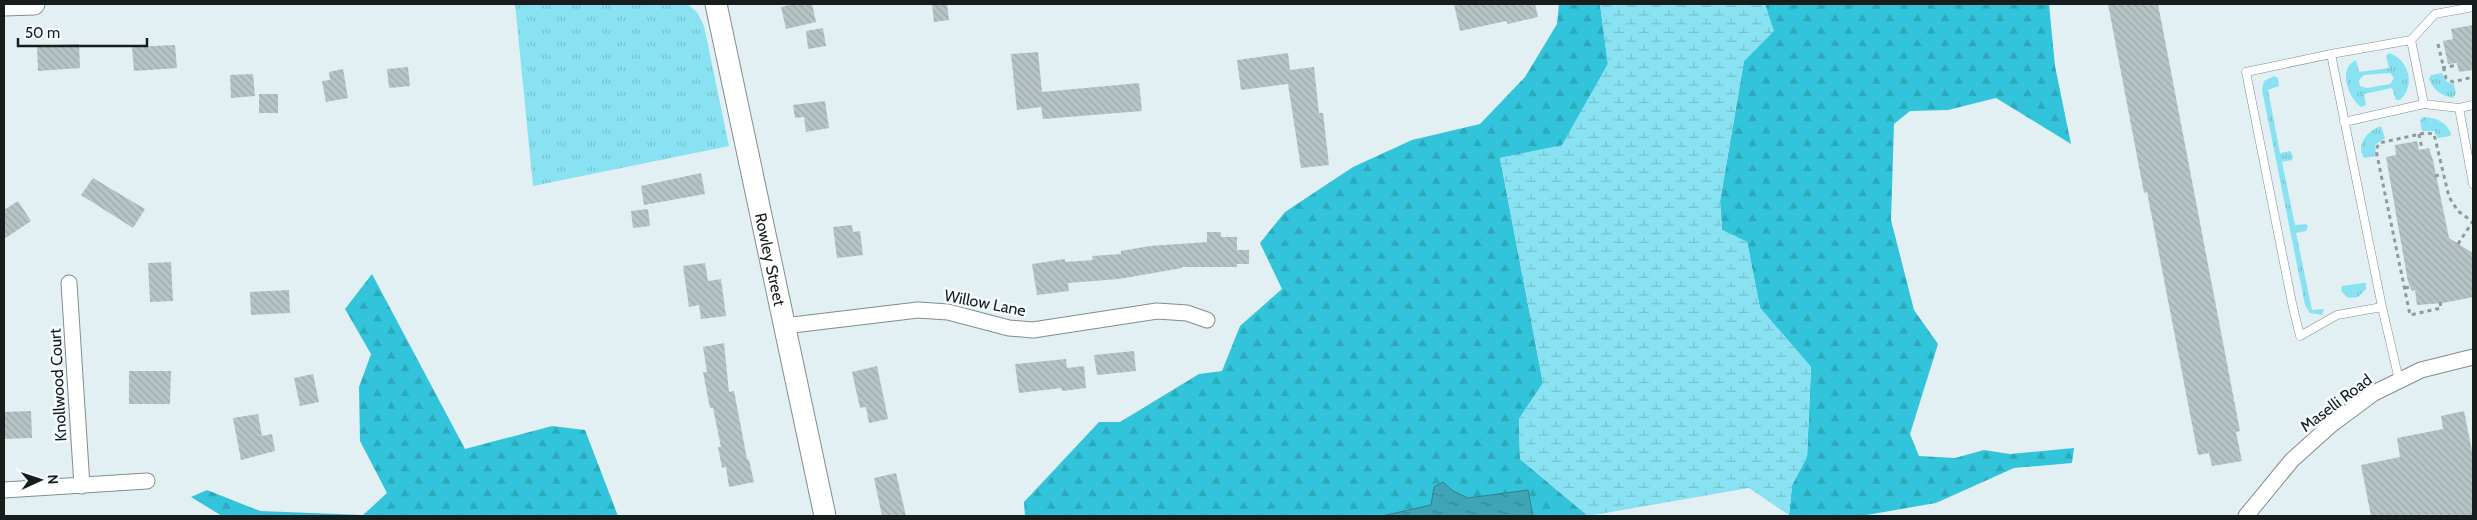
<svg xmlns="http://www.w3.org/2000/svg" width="2477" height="520" font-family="Cabin,sans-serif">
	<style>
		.grass { fill: url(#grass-tufts); fill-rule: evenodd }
		.forest { fill: url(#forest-firs) }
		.wetland { fill: url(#wetland-marsh) }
		.water { fill: url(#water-ripples); stroke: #327c88 }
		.building { fill: url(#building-back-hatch) }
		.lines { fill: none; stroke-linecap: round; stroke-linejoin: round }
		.lane-casing { stroke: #808d8f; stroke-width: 9 }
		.street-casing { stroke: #808d8f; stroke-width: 17 }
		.secondary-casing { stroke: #808d8f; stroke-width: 23 }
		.path { stroke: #8f999b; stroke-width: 3; stroke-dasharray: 4 4; stroke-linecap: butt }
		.lane { stroke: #fff; stroke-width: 8 }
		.street { stroke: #fff; stroke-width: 15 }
		.secondary { stroke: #fff; stroke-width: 21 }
		.labels { text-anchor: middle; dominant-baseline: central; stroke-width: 5; stroke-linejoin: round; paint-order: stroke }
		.street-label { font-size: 16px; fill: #171c1d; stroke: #f4fcfe }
	</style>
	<defs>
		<pattern id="grass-tufts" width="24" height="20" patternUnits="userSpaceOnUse" patternTransform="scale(1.25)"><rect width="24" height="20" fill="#89e2f2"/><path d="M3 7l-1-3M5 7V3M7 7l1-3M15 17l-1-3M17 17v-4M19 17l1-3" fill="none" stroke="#76c1cf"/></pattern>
		<pattern id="forest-firs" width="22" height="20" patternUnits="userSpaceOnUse" patternTransform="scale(1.25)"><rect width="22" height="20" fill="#32c4da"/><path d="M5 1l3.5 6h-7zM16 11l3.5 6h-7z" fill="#2ca8bb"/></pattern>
		<pattern id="wetland-marsh" width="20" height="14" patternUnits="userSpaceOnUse" patternTransform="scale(1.25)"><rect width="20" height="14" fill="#89e2f2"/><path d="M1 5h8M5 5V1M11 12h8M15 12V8" fill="none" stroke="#76c1cf"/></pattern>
		<pattern id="water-ripples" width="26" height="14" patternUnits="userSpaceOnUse" patternTransform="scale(1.25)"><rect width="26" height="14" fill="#3da5b6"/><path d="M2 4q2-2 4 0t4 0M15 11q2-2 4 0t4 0" fill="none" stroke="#328693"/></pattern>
		<pattern id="building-back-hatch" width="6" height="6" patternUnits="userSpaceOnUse" patternTransform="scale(1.25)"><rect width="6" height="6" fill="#b7c4c6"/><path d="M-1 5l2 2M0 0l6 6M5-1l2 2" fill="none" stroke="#9da8aa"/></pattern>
	</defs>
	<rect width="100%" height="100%" fill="#e3f0f3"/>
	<path class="grass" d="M515,4H687L697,12L704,26L729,146L533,186Z
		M2389,53C2409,59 2416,86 2400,100H2396L2392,88L2364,94L2366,105L2361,107C2349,99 2337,68 2356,60L2359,72L2389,68L2386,56ZM2390,73L2394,78L2390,84L2367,88L2360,86L2359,80L2364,75Z
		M2442,73L2446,81L2454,85L2456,93L2453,98C2441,95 2434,91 2429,79L2431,75Z
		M2274,76L2278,78L2279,86L2268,90L2280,153L2290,151L2293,156L2292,160L2282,162L2295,225L2306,224L2308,227L2306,231L2296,233L2312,310L2324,309L2322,315L2310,313L2305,305L2262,90L2264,81Z
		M2423,117C2437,118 2445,121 2451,133L2450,136L2438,138L2434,131H2422L2420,121Z
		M2381,126L2385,138L2375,145L2376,156L2364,158C2355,145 2368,130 2381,126Z
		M2363,283H2366V289L2358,297L2348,298L2341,291L2342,286Z"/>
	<path class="forest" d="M1559,4H1600L1608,64L1562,146L1500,158L1543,383L1519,419L1520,459L1588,516H1533L1528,490L1468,498L1453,491L1443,482L1434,487L1431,505L1382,516H1025L1024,502L1099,422H1120L1199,374L1222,371L1240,326L1282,289L1260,243L1285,212L1353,167L1412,140L1480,124L1525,77L1557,24Z
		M1765,4H2049L2055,66L2071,144L1996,98L1948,110L1910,111L1894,124L1891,220L1914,310L1938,344L1910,434L1919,456L1955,458L1984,450L2010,454L2074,448L2072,463L2014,468L1936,503L1861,516H1789L1792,485L1807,457L1811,367L1760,308L1747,242L1722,230L1720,201L1744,61L1773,31Z
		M372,274L465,449L552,426L585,430L618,516H222L191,497L207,490L260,511L363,515L387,493L360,441L359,387L371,354L345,309Z"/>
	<path class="wetland" d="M1600,4H1765L1774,31L1744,61L1720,201L1722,230L1747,242L1760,308L1811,367L1807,457L1792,485L1789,515L1749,488L1588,516L1520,459L1519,419L1543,383L1500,158L1562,145L1608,64Z"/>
	<path class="water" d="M1443,482L1453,491L1468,498L1528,490L1533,516H1382L1431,505L1434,487Z"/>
	<path class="building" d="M794,4H812L816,22L786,29L781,7Z
		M932,4H947L949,20L934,22Z
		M1454,4H1535L1538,17L1508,24L1506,21L1460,31Z
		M2108,4H2158L2240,431L2236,432L2242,461L2212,466L2209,453L2198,455L2147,192L2144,193Z
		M2473,25V70L2459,72L2457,63L2448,64L2443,41L2453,39L2451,29Z
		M823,28L826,46L808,49L806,31Z
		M79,44L80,68L38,71L37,46Z
		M175,45L177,68L134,71L132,47Z
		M1038,52L1042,92L1139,83L1142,111L1043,119L1041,107L1017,110L1011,54Z
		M1288,53L1290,70L1314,67L1319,113H1323L1329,165L1301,168L1288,84L1241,90L1237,60Z
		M408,67L410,86L389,88L387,69Z
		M343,69L348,98L326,102L322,81L330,80L329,72Z
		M253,74L255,96L231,98L230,75Z
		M259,94H278V113H259Z
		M825,101L829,128L806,132L804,117L795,118L793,105Z
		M2417,141L2419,150L2429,148L2433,160L2449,238L2473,253V297L2443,303L2417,305L2415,290L2412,291L2408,282L2386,157L2396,155L2395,145Z
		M701,173L705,194L644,205L641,186Z
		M93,178L145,209L133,228L81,195Z
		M18,201L31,221L4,239V210Z
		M648,209L650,226L633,228L631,211Z
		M852,225L853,232L860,231L863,255L837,258L833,227Z
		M1207,232H1221V237H1237V250H1249V264H1237V267H1182V268L1119,279L1068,283L1069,291L1037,295L1032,264L1065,259V262L1093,260L1092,256L1121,254V251L1150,246L1207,242Z
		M171,262L173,301L150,302L148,263Z
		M705,263L708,281L721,279L726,316L701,319L699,305L689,307L683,266Z
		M289,290L290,313L251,315L250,292Z
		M724,343L729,392L734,391L747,459L749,460L754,482L729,487L726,467L722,468L718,447H721L713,408H710L703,372H707L703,347Z
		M1134,351L1136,371L1097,375L1094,355Z
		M1066,359L1067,368L1084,366L1086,388L1062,391L1061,388L1019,393L1015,364Z
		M877,366L888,419L869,423L866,407L860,408L852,372Z
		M129,371H171L170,404H129Z
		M313,374L319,402L300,406L294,378Z
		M31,411L32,438L4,439V412Z
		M2464,411L2473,456V516H2371L2361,465L2400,457L2397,438L2443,429L2441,416Z
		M258,414L262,436L272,434L275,451L241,460L233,418Z
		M896,473L906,516H882L874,478Z"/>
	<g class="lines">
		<g class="lane-casing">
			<path id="lane" d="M2411,40L2435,14L2473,7
				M2331,54L2246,72L2292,303L2300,336L2337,315L2382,307
				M2459,108L2473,184
				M2344,122L2424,104
				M2399,380L2382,307L2331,54L2411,40L2424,104L2459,108L2473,105"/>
		</g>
		<g class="street-casing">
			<path id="street" d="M69,283L82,486
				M784,326L918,310L948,312L1009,328L1033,330L1157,311L1187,313L1207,320
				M4,490L147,481
				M2246,516L2292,460L2331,425L2374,393L2421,370L2473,357"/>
		</g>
		<g class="secondary-casing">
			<g id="secondary">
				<path id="s1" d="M716,4L825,516"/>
				<path d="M4,5L34,4"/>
			</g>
		</g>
		<path class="path" d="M2438,44L2446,78L2453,82L2473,77
			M2442,68L2458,65
			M2419,134L2422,149
			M2435,176L2443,174
			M2458,244L2473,221
			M2405,288L2411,287
			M2440,302L2441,308L2410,315L2376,150L2379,143L2425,133L2434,134L2449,197L2458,211L2473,222"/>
		<use href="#lane" class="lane"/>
		<use href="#street" class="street"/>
		<use href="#secondary" class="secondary"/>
	</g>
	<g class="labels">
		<g class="street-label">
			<text stroke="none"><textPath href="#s1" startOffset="261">Rowley Street</textPath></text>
			<text transform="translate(985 303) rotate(11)">Willow Lane</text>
			<text transform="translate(58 385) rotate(-93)">Knollwood Court</text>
			<text transform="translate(2336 403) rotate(-37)">Maselli Road</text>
		</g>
	</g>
	<rect width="2477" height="520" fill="none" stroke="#171c1d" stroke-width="10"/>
	<g transform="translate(40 480) rotate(87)" stroke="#f4fcfe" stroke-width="4" paint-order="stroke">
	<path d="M0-4L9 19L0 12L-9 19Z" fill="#171c1d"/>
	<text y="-8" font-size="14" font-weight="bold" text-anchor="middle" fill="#171c1d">N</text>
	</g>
	<path d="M18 38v8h129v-8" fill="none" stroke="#171c1d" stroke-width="2.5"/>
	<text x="25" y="38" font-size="15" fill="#171c1d" stroke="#f4fcfe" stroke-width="4" paint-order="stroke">50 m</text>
</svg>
